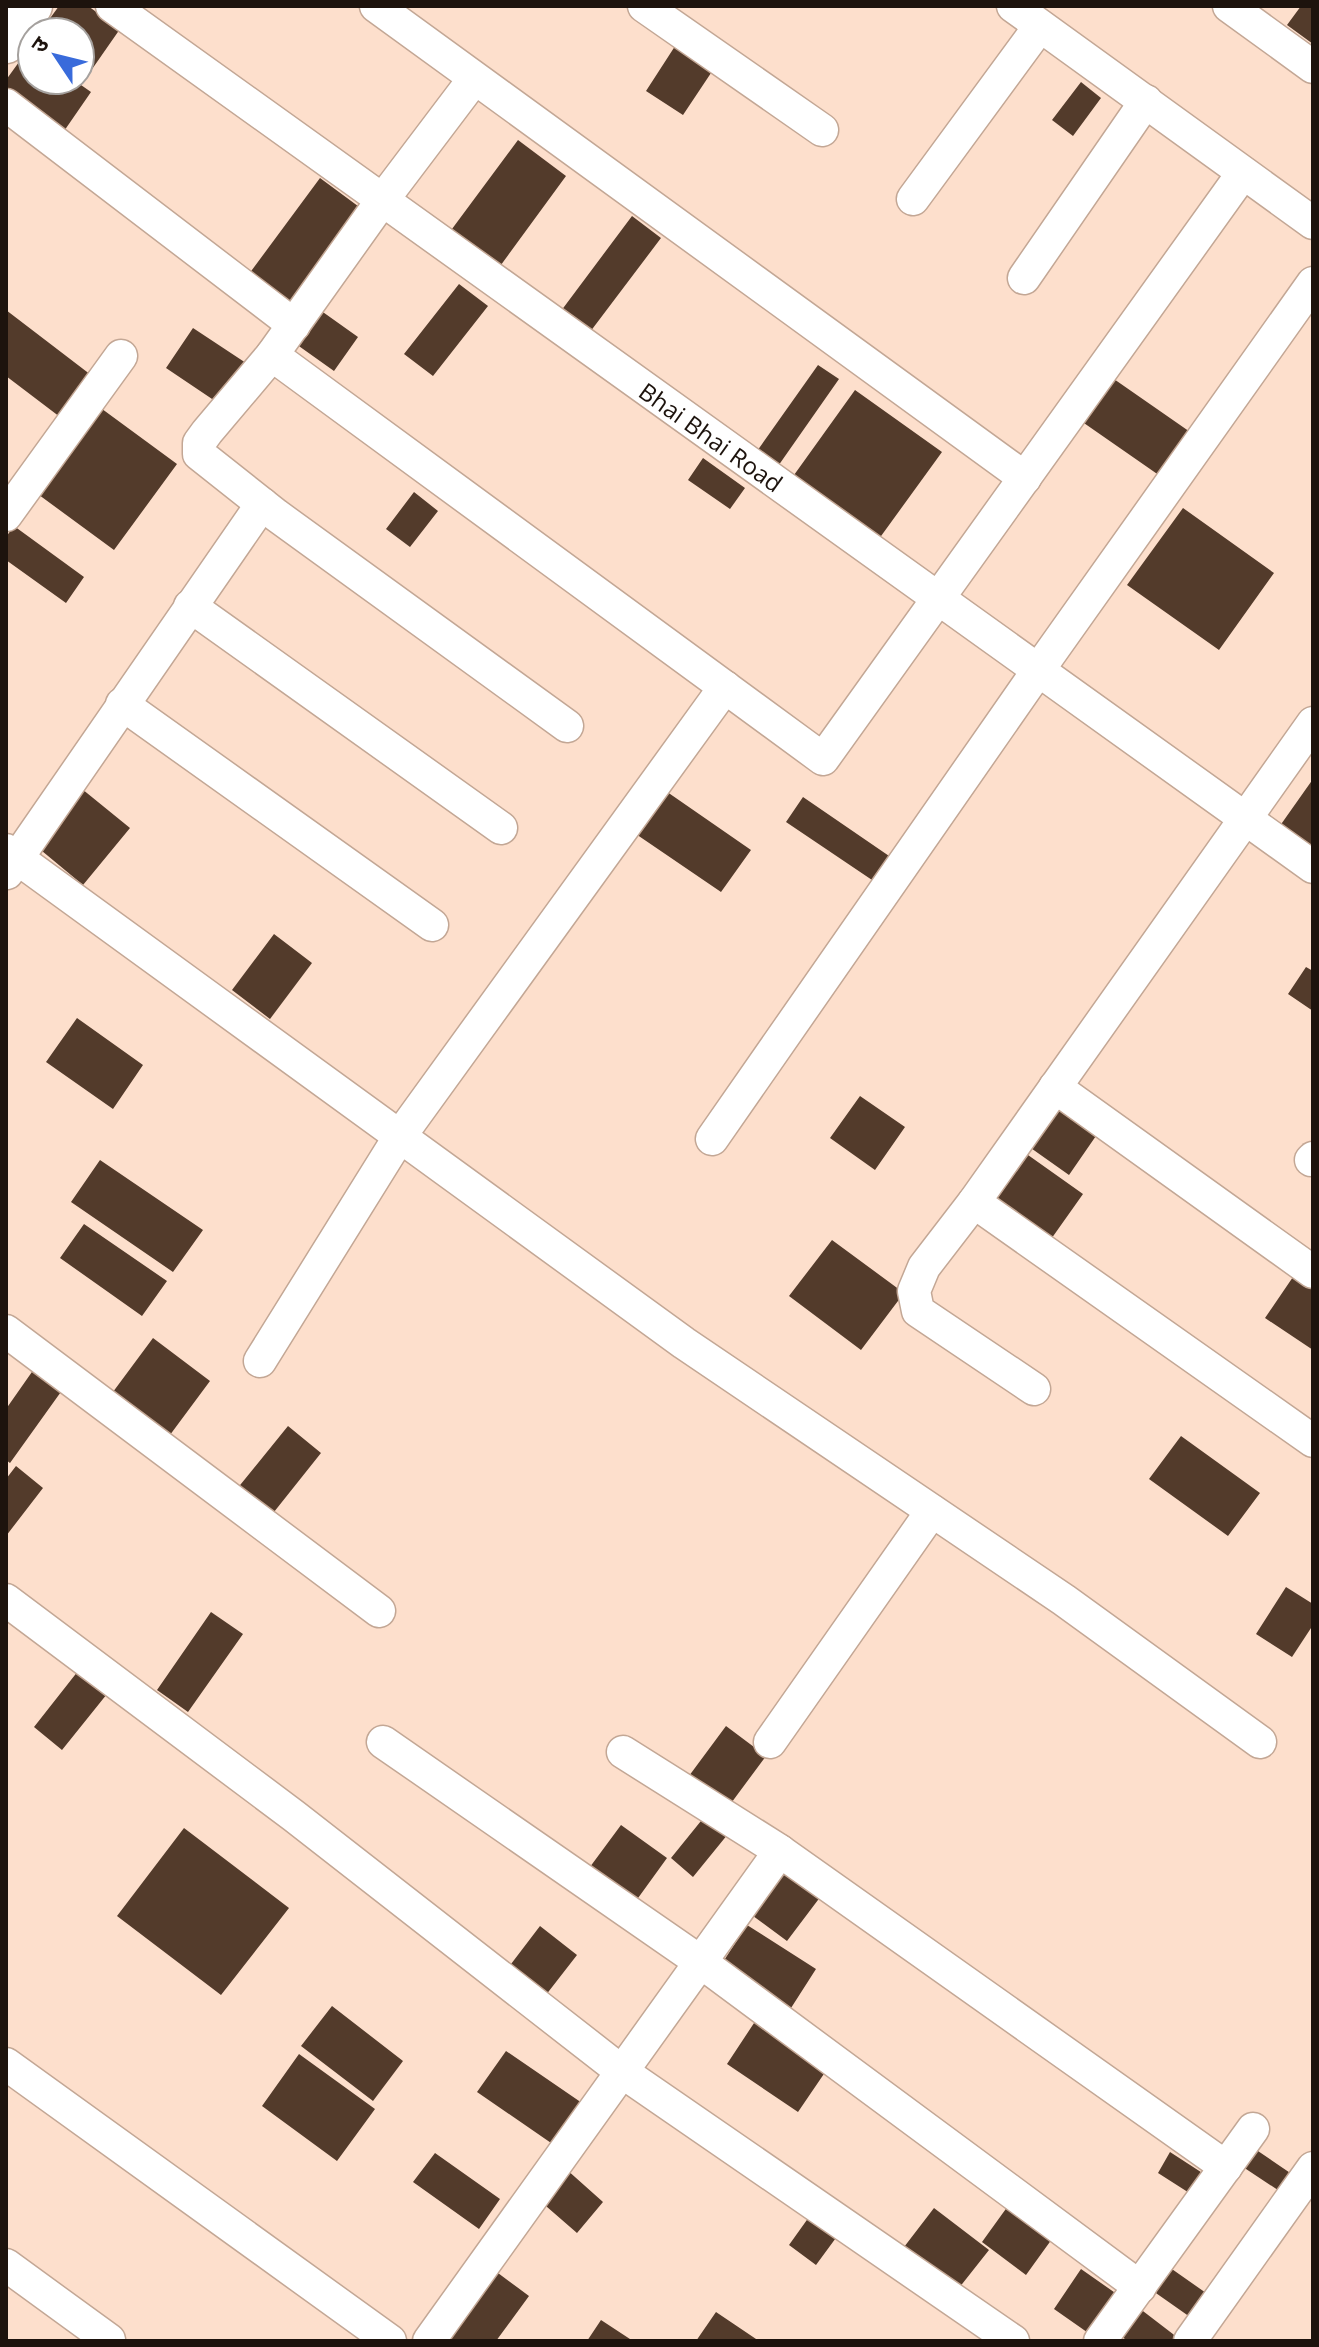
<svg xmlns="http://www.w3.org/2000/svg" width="1319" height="2347" font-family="'Open Sans','Noto Sans Devanagari',sans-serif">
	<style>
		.building { fill: #533b2b }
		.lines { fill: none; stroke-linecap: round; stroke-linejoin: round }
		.minor-casing { stroke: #c3a795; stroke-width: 35 }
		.tertiary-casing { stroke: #c3a795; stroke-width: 43 }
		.minor { stroke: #fff; stroke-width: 32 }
		.tertiary { stroke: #fff; stroke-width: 40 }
		.labels { text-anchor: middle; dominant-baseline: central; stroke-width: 8; stroke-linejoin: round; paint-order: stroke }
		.street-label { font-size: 24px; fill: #1d130d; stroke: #fff }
	</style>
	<rect width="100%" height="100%" fill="#fddfcc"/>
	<path class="building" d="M59,6H88L120,29L81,85L91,92L62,134L6,94V80L32,44V80H80V32H40Z
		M1301,6H1313V44L1287,25Z
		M679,40L717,64L683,115L646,91Z
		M1081,82L1101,98L1073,136L1052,120Z
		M518,140L566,176L498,269L449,233Z
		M320,178L366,212L294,308L249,274Z
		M632,216L661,238L590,332L561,311Z
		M459,284L488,306L433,376L404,354Z
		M6,310L91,375L60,417L6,376Z
		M320,310L358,337L334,371L296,344Z
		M193,328L249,365L221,405L166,368Z
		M818,365L839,379L776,469L755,454Z
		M1111,377L1193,434L1163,478L1081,421Z
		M855,390L942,452L876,543L789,482Z
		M98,406L177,464L114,550L35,492Z
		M703,458L745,488L730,509L688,480Z
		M414,492L438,511L410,547L386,529Z
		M1183,508L1274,573L1219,650L1127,585Z
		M14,526L84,577L66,603L6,560V537Z
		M1313,779V855L1277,830Z
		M660,787L751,850L721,892L630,830Z
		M82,789L130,828L83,885L36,846Z
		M803,797L892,858L875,882L786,822Z
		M274,934L312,963L270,1019L232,990Z
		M1306,967L1313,971V1011L1288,994Z
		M77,1018L143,1065L113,1109L46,1062Z
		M860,1096L905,1127L875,1170L830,1138Z
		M1057,1104L1098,1133L1069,1175L1028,1146Z
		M1028,1155L1083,1194L1049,1242L994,1203Z
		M100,1160L203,1230L173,1272L71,1202Z
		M84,1224L167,1281L142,1316L60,1258Z
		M832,1240L904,1293L861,1350L789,1296Z
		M1295,1274L1313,1286V1350L1265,1318Z
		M153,1338L210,1381L164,1443L107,1400Z
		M34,1369L63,1389L10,1463L6,1460V1409Z
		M288,1426L321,1453L266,1522L232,1495Z
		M1181,1436L1260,1493L1228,1536L1149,1479Z
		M16,1466L43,1488L6,1536V1479Z
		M1286,1587L1313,1604V1625L1292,1657L1256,1634Z
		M211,1612L243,1634L188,1712L157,1690Z
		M82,1666L111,1689L62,1750L34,1727Z
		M726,1726L766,1756L726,1810L686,1780Z
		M705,1816L728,1834L693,1877L671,1858Z
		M621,1825L667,1858L633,1905L587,1871Z
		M184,1828L289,1908L221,1995L117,1916Z
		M785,1863L824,1892L787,1941L749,1913Z
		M747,1925L816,1969L791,2008L721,1965Z
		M540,1926L577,1955L542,2000L505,1972Z
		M332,2006L403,2061L373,2101L301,2046Z
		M758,2017L830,2065L798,2112L727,2064Z
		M506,2051L582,2103L554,2145L477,2092Z
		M299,2054L375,2109L337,2161L262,2106Z
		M1255,2149L1302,2181L1290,2198L1243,2167Z
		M1170,2152L1207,2176L1194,2196L1158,2173Z
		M435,2153L500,2199L479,2229L413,2182Z
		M566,2169L603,2202L577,2233L539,2200Z
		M1013,2199L1057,2232L1026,2275L982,2242Z
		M934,2208L989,2250L955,2293L901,2251Z
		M814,2210L841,2231L816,2265L789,2245Z
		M1169,2267L1216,2300L1200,2324L1153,2291Z
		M1081,2269L1121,2297L1094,2337L1054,2309Z
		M494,2270L529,2296L496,2341H443Z
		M1139,2308L1182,2341H1128L1119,2335Z
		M716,2312L759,2341H696Z
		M601,2320L633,2341H587Z"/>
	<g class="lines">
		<g class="minor-casing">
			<g id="minor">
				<path id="s1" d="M112,6C510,296 914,578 1313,867"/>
				<path d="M376,6L1025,478"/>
				<path d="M644,6L822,130"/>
				<path d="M1013,6L1313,223"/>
				<path d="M1229,6L1313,67"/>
				<path d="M474,79L381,202L272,355L823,759L1243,173"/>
				<path d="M6,105L294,325"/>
				<path d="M913,199L1040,26"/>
				<path d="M1024,278L1146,101"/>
				<path d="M272,355L207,432L199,443V454L276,515L567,726"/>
				<path d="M6,515L121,356"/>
				<path d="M190,606L501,828"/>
				<path d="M122,704L432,925"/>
				<path d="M6,850L684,1343L1064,1600L1260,1742"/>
				<path d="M7,873L262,504"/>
				<path d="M1055,1087L1313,1272"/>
				<path d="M712,1139L1039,669L1313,283"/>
				<path d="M1311,1160L1313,1158"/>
				<path d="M974,1202L1313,1441"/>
				<path d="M6,1331L379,1611"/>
				<path d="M260,1361L400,1136L725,687"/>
				<path d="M1034,1389L918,1311L914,1291L924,1267L974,1202L1313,723"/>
				<path d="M6,1600L294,1816L621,2071L1013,2341"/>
				<path d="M383,1742L702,1963L1140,2287"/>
				<path d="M770,1742L932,1511"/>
				<path d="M623,1752L777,1849L1226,2167"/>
				<path d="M6,2064L390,2341"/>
				<path d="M6,2265L109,2340"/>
				<path d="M429,2341L780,1851"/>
				<path d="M1100,2341L1253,2129"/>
				<path d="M1190,2341L1313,2168"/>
			</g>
		</g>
		<g class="tertiary-casing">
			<path id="tertiary" d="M6,43L32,6"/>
		</g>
		<use href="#minor" class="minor"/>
		<use href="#tertiary" class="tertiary"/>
	</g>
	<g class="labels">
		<g class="street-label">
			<text stroke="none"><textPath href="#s1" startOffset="738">Bhai Bhai Road</textPath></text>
		</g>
	</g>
	<rect width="1319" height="2347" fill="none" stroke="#1d130d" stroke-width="16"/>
	<g transform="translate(56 56) rotate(305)"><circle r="38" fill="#ffffff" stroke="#a5a19e" stroke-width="2"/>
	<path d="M0-6L14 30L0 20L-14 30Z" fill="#396bdb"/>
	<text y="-12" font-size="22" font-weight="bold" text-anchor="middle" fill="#1d130d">उ</text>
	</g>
</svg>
